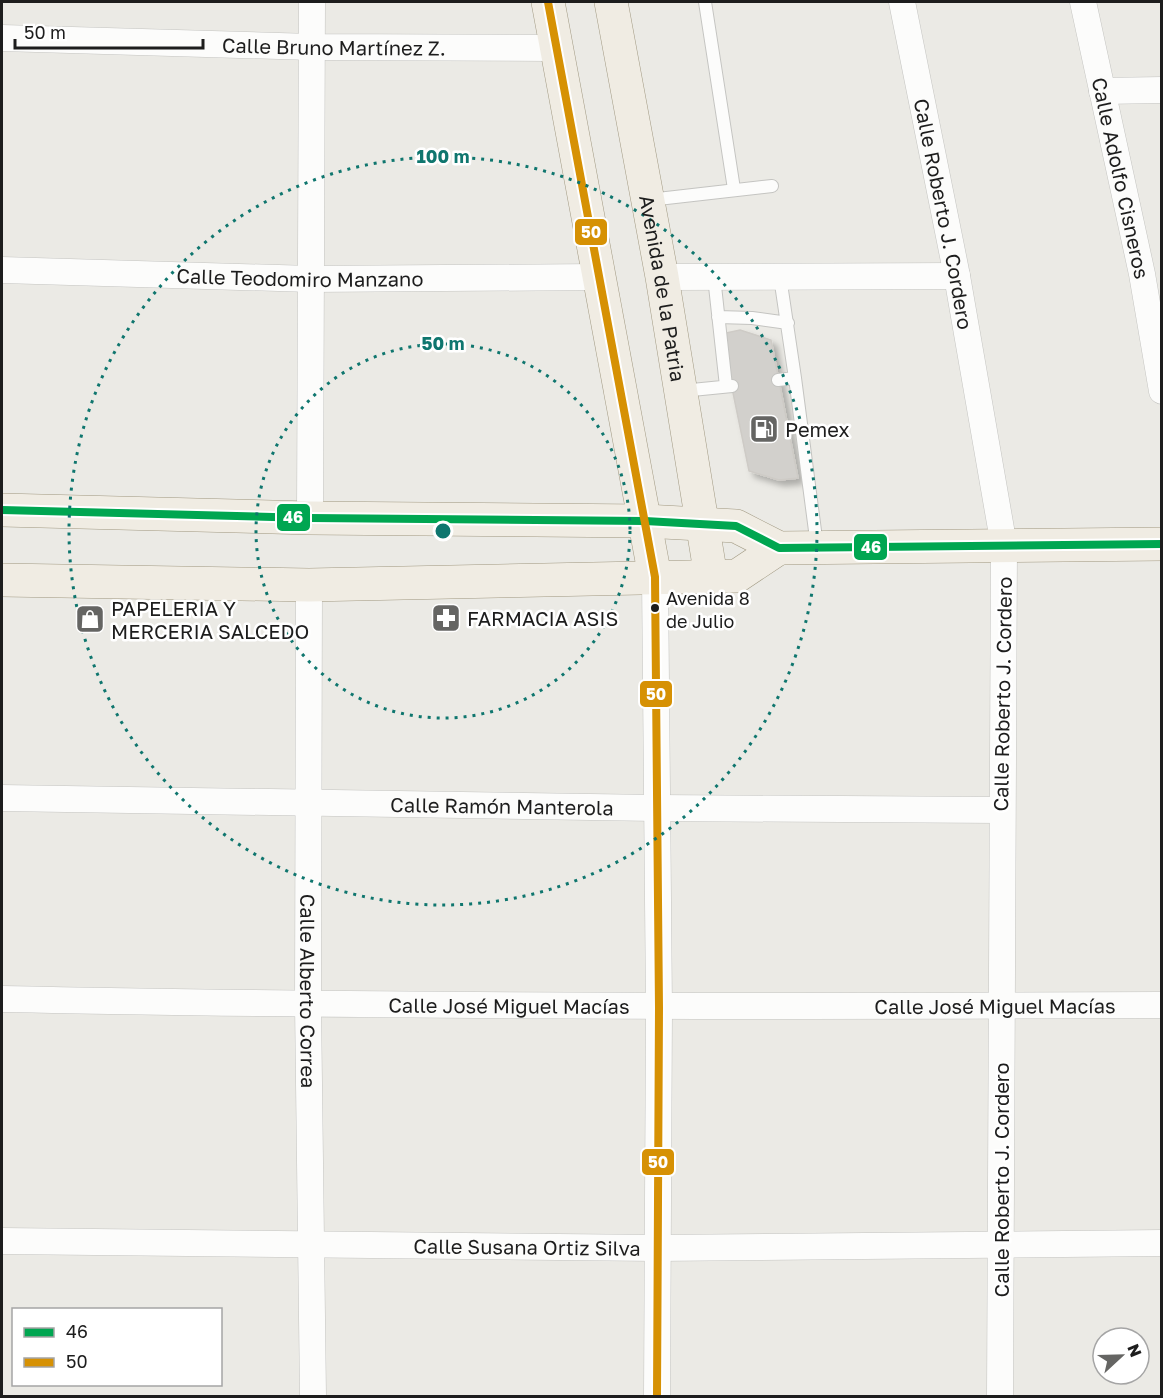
<svg xmlns="http://www.w3.org/2000/svg" width="1163" height="1398" font-family="'Golos Text',sans-serif">
	<style>
		.building { fill: #d2d0cc; stroke: #cecbc6; stroke-width: 1.5; filter: url(#shadow) }
		.lines { fill: none; stroke-linecap: round; stroke-linejoin: round }
		.service-casing { stroke: #c4c4c1; stroke-width: 14 }
		.minor-casing { stroke: #c4c4c1; stroke-width: 27 }
		.primary-casing { stroke: #a19982; stroke-width: 34 }
		.service { stroke: #fcfcfb; stroke-width: 12 }
		.minor { stroke: #fcfcfb; stroke-width: 26 }
		.primary { stroke: #f0ece3; stroke-width: 33 }
		.bus-1-casing { stroke: #fff; stroke-width: 12 }
		.bus-2-casing { stroke: #fff; stroke-width: 12 }
		.bus-1 { stroke: #00a651; stroke-width: 8 }
		.bus-2 { stroke: #d69104; stroke-width: 8 }
		.ring { fill: none; stroke: #0f766e; stroke-width: 3; stroke-dasharray: 3 6 }
		.bus-dot { fill: #1d1d1d; stroke: #fff; stroke-width: 2 }
		.labels { text-anchor: middle; dominant-baseline: central; stroke-width: 5; stroke-linejoin: round; paint-order: stroke }
		.bus-label { font-size: 18px; fill: #1d1d1d; stroke: #fff; text-anchor: start }
		.street-label { font-size: 20px; fill: #1d1d1d; stroke: #fff }
		.poi-label { font-size: 20px; fill: #1d1d1d; stroke: #fff; text-anchor: start }
		.centre { fill: #0f766e; stroke: #fff; stroke-width: 3 }
		.ring-label { font-size: 18px; text-anchor: middle; font-weight: bold; fill: #0f766e; stroke: #fff; stroke-width: 5; stroke-linejoin: round; paint-order: stroke }
		.line-badge { stroke: #fff; stroke-width: 2 }
		.badge-label { font-size: 16px; text-anchor: middle; font-weight: bold; fill: #fff }
	</style>
	<defs>
		<filter id="shadow"><feDropShadow dx="5.5" dy="5.5" stdDeviation="3" flood-color="#0004"/></filter>
	</defs>
	<rect width="100%" height="100%" fill="#ebeae5"/>
	<path class="building" d="M740,330L771,340L798,478L779,480L749,471L721,334Z"/>
	<g class="lines">
		<g class="service-casing">
			<path id="service" d="M705,2L734,189
				M649,200L772,186
				M714,277L726,386
				M780,277L795,378
				M718,317L752,318L788,323
				M778,380L795,378L817,546
				M682,391L732,386"/>
		</g>
		<g class="minor-casing">
			<g id="minor">
				<path id="s1" d="M902,2L957,276L1004,546L1000,1396"/>
				<path id="s2" d="M1083,2L1142,274L1162,391"/>
				<path id="s3" d="M2,38L312,47L556,48"/>
				<path d="M1102,91L1162,90"/>
				<path id="s4" d="M2,270L311,279L598,277"/>
				<path d="M662,277L957,276"/>
				<path d="M310,518L312,2"/>
				<path d="M655,577L659,1008L657,1396"/>
				<path id="s5" d="M309,585L308,1005L313,1396"/>
				<path id="s6" d="M2,798L656,808L1001,810"/>
				<path id="s7" d="M2,999C388,1007 775,1007 1162,1005"/>
				<path id="s8" d="M2,1241L657,1248L1162,1243"/>
			</g>
		</g>
		<g class="primary-casing">
			<g id="primary">
				<path d="M548,2L655,577"/>
				<path id="s9" d="M611,2L662,277L711,577"/>
				<path d="M2,510L310,518L645,521L736,526L779,548L1162,544"/>
				<path d="M2,580L309,585L737,576L779,548"/>
			</g>
		</g>
		<use href="#service" class="service"/>
		<use href="#minor" class="minor"/>
		<use href="#primary" class="primary"/>
		<g class="bus-1-casing">
			<path id="bus-1" d="M2,510L310,518L645,521L736,526L779,548L1162,544"/>
		</g>
		<g class="bus-2-casing">
			<path id="bus-2" d="M548,2L655,577L659,1008L657,1396"/>
		</g>
		<use href="#bus-1" class="bus-1"/>
		<use href="#bus-2" class="bus-2"/>
	</g>
	<g class="ring">
		<circle cx="443" cy="531" r="187"/>
		<circle cx="443" cy="531" r="374"/>
	</g>
	<defs>
		<g id="fuel-square" transform="scale(1.5)"><rect x="-9" y="-9" width="18" height="18" rx="4" fill="#656563" stroke="#fff"/><path d="M-5.5-6h7V0h2V4h1.3V-2.5L3-4.5l.8-.8L6-3V5H2.5V1h-1V6h-7ZM-4.2-4.7v3.2H.2V-4.7Z" fill="#fff"/></g>
		<g id="pharmacy-square" transform="scale(1.5)"><rect x="-9" y="-9" width="18" height="18" rx="4" fill="#656563" stroke="#fff"/><path d="M-2-6h4v4h4v4h-4v4h-4v-4h-4v-4h4Z" fill="#fff"/></g>
		<g id="shop-square" transform="scale(1.5)"><rect x="-9" y="-9" width="18" height="18" rx="4" fill="#656563" stroke="#fff"/><path d="M-5-2.5h2.3a2.7 3.5 0 0 1 5.4 0H5L5.5 6h-11ZM-1.5-2.5h3a1.5 2.3 0 0 0-3 0Z" fill="#fff"/></g>
	</defs>
	<g fill-rule="evenodd">
		<use href="#fuel-square" x="764" y="429"/>
		<use href="#pharmacy-square" x="446" y="618"/>
		<use href="#shop-square" x="90" y="619"/>
	</g>
	<circle class="bus-dot" cx="655" cy="608" r="5"/>
	<g class="labels">
		<g class="bus-label">
			<text x="666" y="598">Avenida 8<tspan x="666" dy="23">de Julio</tspan></text>
		</g>
		<g class="street-label">
			<text stroke="none"><textPath href="#s3" startOffset="332">Calle Bruno Martínez Z.</textPath></text>
			<text stroke="none"><textPath href="#s2" startOffset="180">Calle Adolfo Cisneros</textPath></text>
			<text stroke="none"><textPath href="#s1" startOffset="216">Calle Roberto J. Cordero</textPath></text>
			<text stroke="none"><textPath href="#s4" startOffset="298">Calle Teodomiro Manzano</textPath></text>
			<text stroke="none"><textPath href="#s9" startOffset="291">Avenida de la Patria</textPath></text>
			<text transform="translate(1002 694) rotate(-89)">Calle Roberto J. Cordero</text>
			<text stroke="none"><textPath href="#s6" startOffset="500">Calle Ramón Manterola</textPath></text>
			<text stroke="none"><textPath href="#s5" startOffset="406">Calle Alberto Correa</textPath></text>
			<text stroke="none"><textPath href="#s7" startOffset="993">Calle José Miguel Macías</textPath></text>
			<text stroke="none"><textPath href="#s7" startOffset="507">Calle José Miguel Macías</textPath></text>
			<text transform="translate(1001 1180) rotate(-90)">Calle Roberto J. Cordero</text>
			<text stroke="none"><textPath href="#s8" startOffset="525">Calle Susana Ortiz Silva</textPath></text>
		</g>
		<g class="poi-label">
			<text x="785" y="429">Pemex</text>
			<text x="111" y="608">PAPELERIA Y<tspan x="111" dy="23">MERCERIA SALCEDO</tspan></text>
			<text x="467" y="618">FARMACIA ASIS</text>
		</g>
	</g>
	<circle cx="443" cy="531" r="9" class="centre"/>
	<g class="ring-label">
		<text x="443" y="163">100 m</text>
		<text x="443" y="350">50 m</text>
	</g>
	<g class="line-badge">
		<rect x="574" y="218" width="34" height="28" rx="6" fill="#d69104"/>
		<rect x="276" y="503" width="35" height="29" rx="6" fill="#00a651"/>
		<rect x="853" y="533" width="35" height="28" rx="6" fill="#00a651"/>
		<rect x="639" y="680" width="34" height="28" rx="6" fill="#d69104"/>
		<rect x="641" y="1148" width="34" height="28" rx="6" fill="#d69104"/>
	</g>
	<g class="badge-label">
		<text x="591" y="238">50</text>
		<text x="293" y="523">46</text>
		<text x="871" y="553">46</text>
		<text x="656" y="700">50</text>
		<text x="658" y="1168">50</text>
	</g>
	<rect width="1163" height="1398" fill="none" stroke="#1d1d1d" stroke-width="6"/>
	<rect x="12" y="1308" width="210" height="78" fill="#ffffff" stroke="#a5a5a5" stroke-width="1.5"/>
	<rect x="24" y="1328" width="30" height="9" fill="#00a651" stroke="#a5a5a5" stroke-width="1.5"/>
	<text x="66" y="1338" font-size="18" fill="#1d1d1d">46</text>
	<rect x="24" y="1358" width="30" height="9" fill="#d69104" stroke="#a5a5a5" stroke-width="1.5"/>
	<text x="66" y="1368" font-size="18" fill="#1d1d1d">50</text>
	<g transform="translate(1121 1356) rotate(68)"><circle r="28" fill="#ffffff" stroke="#a5a5a5" stroke-width="1.5"/>
	<path d="M0-4.5L10 22L0 15L-10 22Z" fill="#656563"/>
	<text y="-9" font-size="16" font-weight="bold" text-anchor="middle" fill="#1d1d1d">N</text>
	</g>
	<path d="M15 39v9h188v-9" fill="none" stroke="#1d1d1d" stroke-width="3"/>
	<text x="24" y="39" font-size="18" fill="#1d1d1d" stroke="#ffffff" stroke-width="4.5" paint-order="stroke">50 m</text>
</svg>
